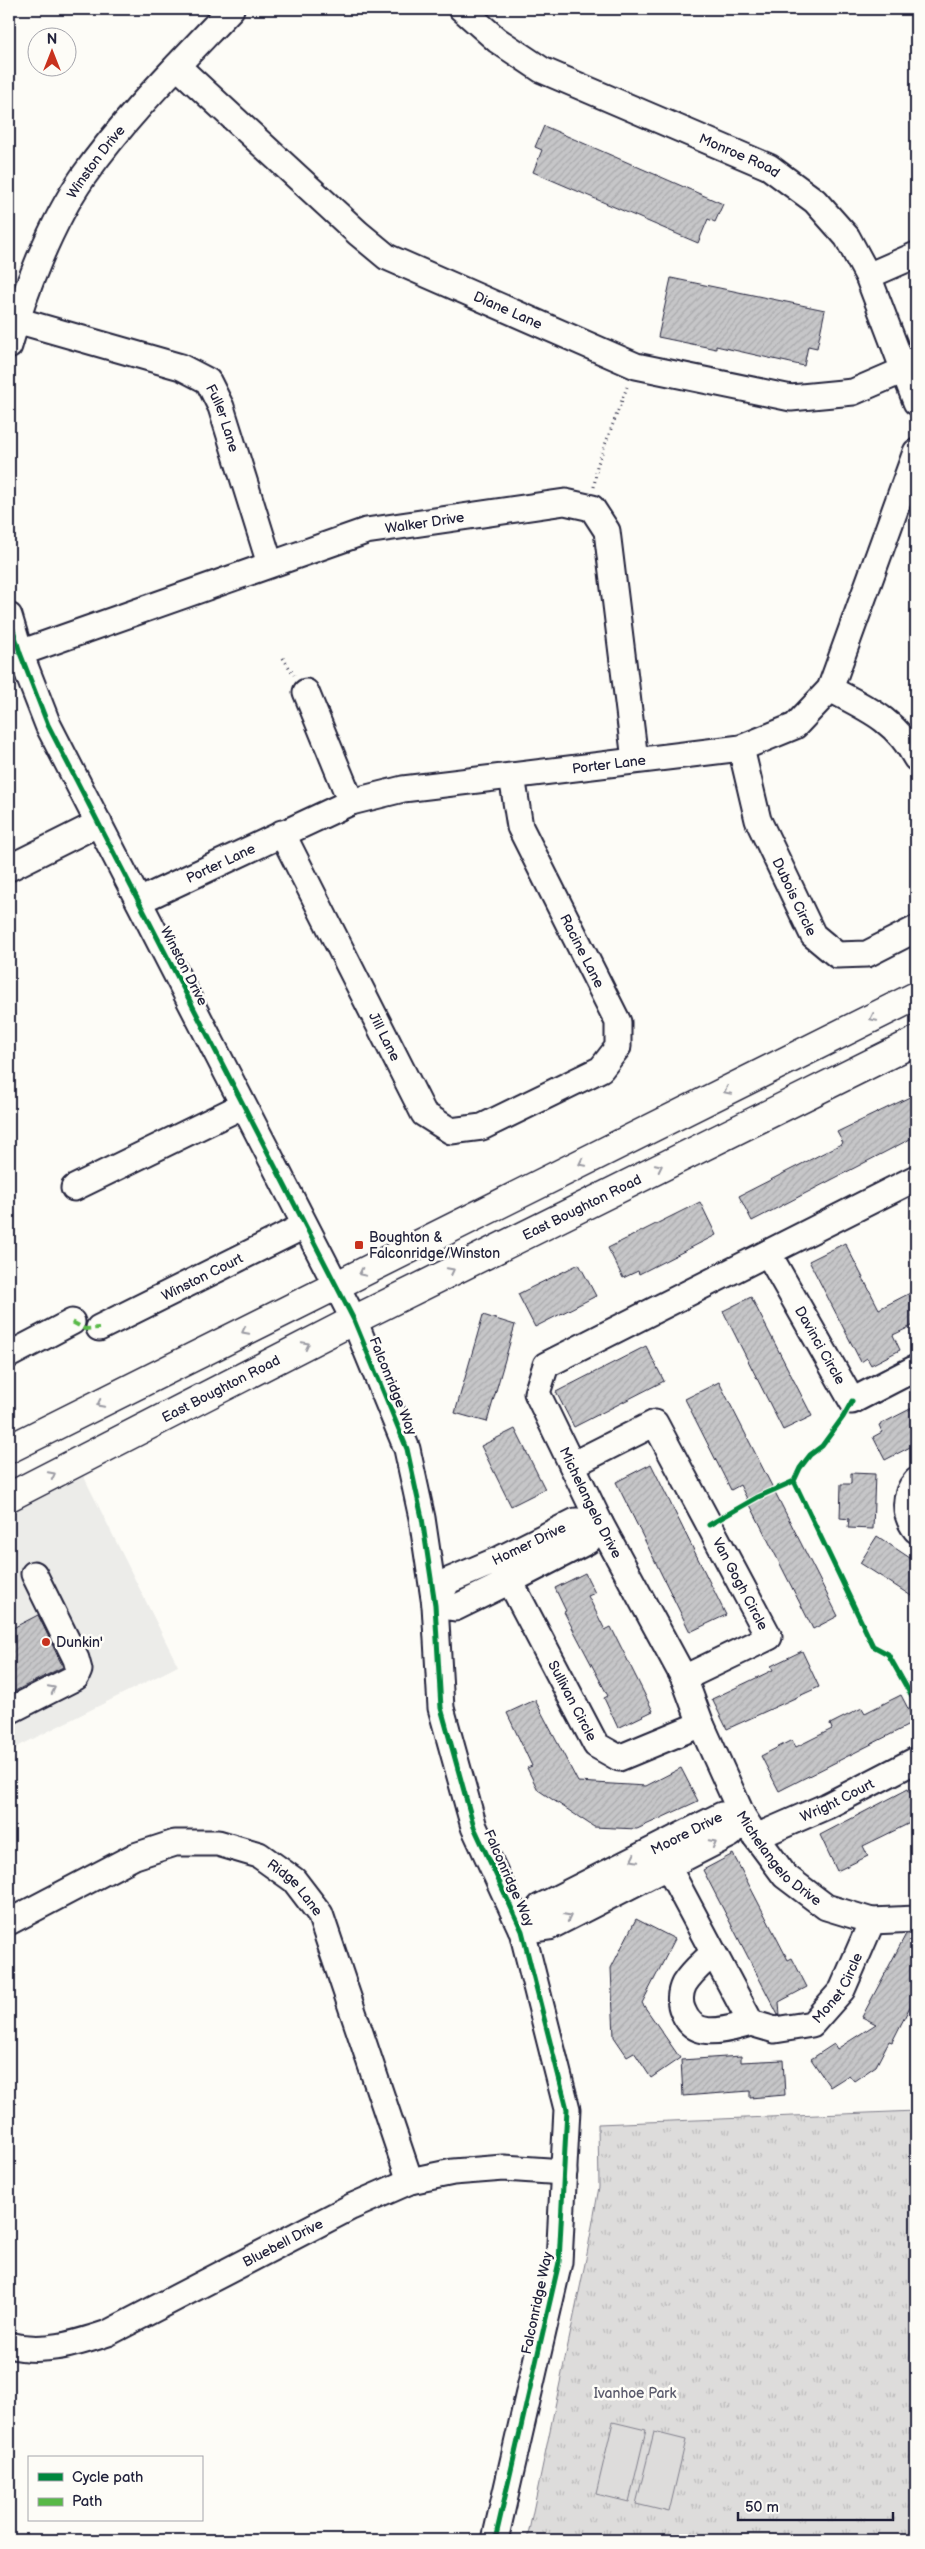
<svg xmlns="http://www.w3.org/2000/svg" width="925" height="2549" font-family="'Balsamiq Sans',sans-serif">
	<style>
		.built { fill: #ecece9 }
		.grass { fill: url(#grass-tufts); stroke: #807f8b }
		.garden { fill: #dddcdb; stroke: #807f8b }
		.building { fill: url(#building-hatch); stroke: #22223b }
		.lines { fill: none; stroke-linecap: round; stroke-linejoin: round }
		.minor-casing { stroke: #22223b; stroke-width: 29 }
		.major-casing { stroke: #22223b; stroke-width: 31 }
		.path { stroke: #22223b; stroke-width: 3; stroke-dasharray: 1 4; stroke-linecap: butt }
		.minor { stroke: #fdfcf7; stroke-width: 25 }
		.major { stroke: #fdfcf7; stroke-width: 28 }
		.quiet { stroke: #58b947; stroke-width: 4; stroke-dasharray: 8 4; stroke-linecap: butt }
		.cycleway-casing { stroke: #fdfcf7; stroke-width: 8 }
		.cycleway { stroke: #00873e; stroke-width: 5 }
		.oneway { stroke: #9a9aa2 }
		.poi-dot { fill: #c8321e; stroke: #fdfcf7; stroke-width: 2 }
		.labels { text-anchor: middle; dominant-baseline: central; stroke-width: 5; stroke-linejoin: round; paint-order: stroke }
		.street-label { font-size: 14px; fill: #22223b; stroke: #fdfcf7 }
		.poi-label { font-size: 14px; fill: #22223b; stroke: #fdfcf7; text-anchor: start }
		.park-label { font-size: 14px; fill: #5a5a6b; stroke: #fdfcf7 }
	</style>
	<defs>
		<pattern id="grass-tufts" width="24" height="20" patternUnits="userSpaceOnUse" patternTransform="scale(1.25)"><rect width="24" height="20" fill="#dddcdb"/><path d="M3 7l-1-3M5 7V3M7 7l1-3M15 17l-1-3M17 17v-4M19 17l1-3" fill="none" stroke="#bdbcbd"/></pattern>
		<pattern id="building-hatch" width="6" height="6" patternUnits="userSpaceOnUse" patternTransform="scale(1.25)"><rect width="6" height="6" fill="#c6c6c8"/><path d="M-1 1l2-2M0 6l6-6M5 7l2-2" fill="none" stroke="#aaaaad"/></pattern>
	</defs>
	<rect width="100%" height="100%" fill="#fdfcf7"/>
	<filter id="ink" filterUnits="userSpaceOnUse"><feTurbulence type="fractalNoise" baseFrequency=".02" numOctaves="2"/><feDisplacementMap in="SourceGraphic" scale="10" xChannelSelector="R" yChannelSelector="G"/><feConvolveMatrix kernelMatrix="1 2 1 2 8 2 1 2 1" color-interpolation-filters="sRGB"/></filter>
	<g filter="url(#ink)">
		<path class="built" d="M82,1473L178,1666L9,1751V1510Z"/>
		<path class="grass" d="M916,2111V2540H527L587,2254L599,2187L598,2124Z"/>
		<path class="garden" d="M613,2422L646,2430L629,2502L596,2494Z
			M654,2432L686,2440L669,2512L636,2504Z"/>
		<path class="building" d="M544,126L723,204L715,222L708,219L698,243L533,172L542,150L535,147Z
			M671,278L825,310L817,348L808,346L804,366L716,346V349L658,337Z
			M916,1094V1136L752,1221L739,1196L843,1143L837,1132Z
			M700,1202L716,1235L639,1274L638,1271L623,1278L608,1248Z
			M845,1243L879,1309L916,1290V1324L893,1335L900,1350L871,1365L867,1358L861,1362L809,1261Z
			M579,1264L596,1296L535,1327L518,1294Z
			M751,1297L812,1416L783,1430L723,1311Z
			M483,1315L515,1325L487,1422L455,1413Z
			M646,1346L664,1381L574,1427L556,1392Z
			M719,1382L838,1616L813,1629L740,1485L731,1490L685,1399Z
			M916,1406V1444L885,1460L873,1437L882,1432L879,1425Z
			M515,1429L545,1489L511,1506L481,1446Z
			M651,1464L726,1615L690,1632L616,1482Z
			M851,1473L875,1474L873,1529L848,1528L849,1519L840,1518L841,1484H851Z
			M877,1536L916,1562V1599L860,1563Z
			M585,1573L595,1593L588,1596L605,1630L611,1627L653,1711L618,1728L604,1698L608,1696L564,1612L566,1611L555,1588Z
			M38,1615L63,1667L9,1694V1630Z
			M802,1651L819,1687L727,1729L712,1699L773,1670L771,1666Z
			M901,1695L915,1722L779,1791L761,1756L792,1740L796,1747L832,1729L830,1724L862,1708L865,1713Z
			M535,1700L578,1782L646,1786L681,1768L698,1801L637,1829L594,1827L538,1790L527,1768L532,1766L507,1713Z
			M908,1789L910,1793L916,1790V1820L863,1846L868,1856L837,1871L820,1835Z
			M733,1854L788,1960L792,1958L807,1987L779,2002L780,2015H778L703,1870Z
			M636,1919L675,1939L642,2003L680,2058L651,2078L634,2052L627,2056L614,2037L611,1968Z
			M916,1933V1995L892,2042L889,2041L876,2066L854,2081L849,2075L830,2087L811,2059L834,2044L837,2049L876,2024L862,2017L906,1934Z
			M741,2056V2062L783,2060L785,2095L750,2098V2091L683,2096L681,2060Z"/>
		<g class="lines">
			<g class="minor-casing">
				<g id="minor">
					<path id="s1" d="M462,9L497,40L542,70L769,167L815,201L847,237L868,276L916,402"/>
					<path id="s2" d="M177,66L358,233L387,257L636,366L791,398L853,392L904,370"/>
					<path d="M868,276L916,255"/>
					<path id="s3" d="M16,320L181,367L208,381L221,407L270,564"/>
					<path id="s4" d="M9,346C24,292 51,223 83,177C126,116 180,63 231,9"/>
					<path d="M9,616L20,653L48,725L354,1320L407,1449L422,1518L435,1605L441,1708L474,1827L522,1931L567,2109L559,2262L495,2540"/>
					<path id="s5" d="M20,653L366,531L565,502L592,508L607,531L635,760"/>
					<path d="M830,689C866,708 896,720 916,758"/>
					<path d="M306,692L351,802"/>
					<path id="s6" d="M741,748L758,820L813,935L837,955L867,954L916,929"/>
					<path id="s7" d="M282,833L424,1114L451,1131L482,1127L601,1069L618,1047V1022L520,827L512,776"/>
					<path d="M9,868L99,823"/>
					<path id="s8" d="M139,901L351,802L403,789L741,748L795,726L830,689L916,452"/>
					<path id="s9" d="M916,1178L546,1365L537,1393L600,1523L684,1678L701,1724L742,1815L756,1837L785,1876L826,1907L872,1921L916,1919"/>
					<path d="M74,1188L242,1106"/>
					<path id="s10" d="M768,1253L852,1401L916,1368"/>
					<path id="s11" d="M99,1328L304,1226"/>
					<path d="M9,1355L72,1322"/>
					<path id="s12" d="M572,1465L655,1423L769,1637L684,1678"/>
					<path d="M916,1481C903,1495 904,1515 916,1530"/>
					<path d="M576,1521L600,1523L588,1541L510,1581L455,1608L435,1605L448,1581L500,1559Z"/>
					<path id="s13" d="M510,1581L596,1745L619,1758L701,1724"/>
					<path d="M9,1711L76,1677L79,1670L76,1659L34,1574"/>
					<path id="s14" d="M756,1837L827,1806L916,1760"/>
					<path id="s15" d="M668,1867L751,2023L775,2030L812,2024L842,1990L872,1921"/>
					<path id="s16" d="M9,1922L135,1856L175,1843H218L259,1855L294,1880L320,1914L410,2181"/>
					<path id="s17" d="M522,1931L540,1907L722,1815H742"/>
					<path d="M522,1931L549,1927L731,1834L742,1815"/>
					<path d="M713,1953C704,1962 691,1972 684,1984C680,1992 679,2003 683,2011C695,2042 727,2029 751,2023"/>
					<path id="s18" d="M9,2345C43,2354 75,2344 108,2333L351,2207L410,2181L453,2172L504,2168L564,2172"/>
				</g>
			</g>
			<g class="major-casing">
				<g id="major">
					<path d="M9,1449L916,996"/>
					<path id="s19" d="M9,1497L354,1320L916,1041"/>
				</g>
			</g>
			<path class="path" d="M594,487L597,466L627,387
				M283,658L294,675"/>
			<use href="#minor" class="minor"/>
			<use href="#major" class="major"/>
			<path class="quiet" d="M72,1322L85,1329L99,1328"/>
			<g class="cycleway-casing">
				<path id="cycleway" d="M9,616L20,653L48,725L354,1320L407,1449L422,1518L435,1605L441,1708L474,1827L522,1931L567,2109L559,2262L495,2540
					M794,1481L800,1468L810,1455L822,1446L843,1417L852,1401
					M709,1525L758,1497L794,1481L873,1646L888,1654L916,1704"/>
			</g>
			<use href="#cycleway" class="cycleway"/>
		</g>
		<defs><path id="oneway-chevron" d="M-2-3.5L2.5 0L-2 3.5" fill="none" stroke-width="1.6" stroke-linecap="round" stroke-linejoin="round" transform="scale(1.25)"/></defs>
		<g class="oneway">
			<use href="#oneway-chevron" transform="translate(873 1018) rotate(154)"/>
			<use href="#oneway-chevron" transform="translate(727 1091) rotate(154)"/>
			<use href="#oneway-chevron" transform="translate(582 1163) rotate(154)"/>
			<use href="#oneway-chevron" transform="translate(659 1167) rotate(-26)"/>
			<use href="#oneway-chevron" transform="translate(451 1271) rotate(-27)"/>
			<use href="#oneway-chevron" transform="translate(362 1273) rotate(154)"/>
			<use href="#oneway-chevron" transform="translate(245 1331) rotate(153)"/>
			<use href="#oneway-chevron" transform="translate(306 1345) rotate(-27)"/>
			<use href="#oneway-chevron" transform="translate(100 1404) rotate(153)"/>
			<use href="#oneway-chevron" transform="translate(52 1475) rotate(-27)"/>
			<use href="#oneway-chevron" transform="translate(52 1689) rotate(-27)"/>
			<use href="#oneway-chevron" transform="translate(713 1843) rotate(-28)"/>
			<use href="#oneway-chevron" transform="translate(634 1859) rotate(153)"/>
			<use href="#oneway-chevron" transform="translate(568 1917) rotate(-27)"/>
		</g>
	</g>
	<g class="poi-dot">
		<rect x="354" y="1240" width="10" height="10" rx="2.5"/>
		<circle cx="46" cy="1642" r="5"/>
	</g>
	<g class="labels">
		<g class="street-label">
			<text stroke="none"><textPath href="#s1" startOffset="316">Monroe Road</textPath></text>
			<text stroke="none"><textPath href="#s4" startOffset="205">Winston Drive</textPath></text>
			<text stroke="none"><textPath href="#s2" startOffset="416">Diane Lane</textPath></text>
			<text stroke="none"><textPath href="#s3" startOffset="242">Fuller Lane</textPath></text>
			<text stroke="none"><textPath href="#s5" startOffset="426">Walker Drive</textPath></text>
			<text stroke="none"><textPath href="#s8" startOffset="495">Porter Lane</textPath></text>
			<text stroke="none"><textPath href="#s8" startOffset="90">Porter Lane</textPath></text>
			<text stroke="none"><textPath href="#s6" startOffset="159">Dubois Circle</textPath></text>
			<text transform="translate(582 951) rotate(63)">Racine Lane</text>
			<text transform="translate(184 966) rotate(63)">Winston Drive</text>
			<text stroke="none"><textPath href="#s7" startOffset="228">Jill Lane</textPath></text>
			<text stroke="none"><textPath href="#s19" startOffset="642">East Boughton Road</textPath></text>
			<text stroke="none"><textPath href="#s11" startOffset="115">Winston Court</textPath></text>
			<text stroke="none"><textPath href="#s10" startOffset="106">Davinci Circle</textPath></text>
			<text transform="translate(393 1386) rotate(68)">Falconridge Way</text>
			<text stroke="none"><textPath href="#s19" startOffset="238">East Boughton Road</textPath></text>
			<text stroke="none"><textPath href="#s9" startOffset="566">Michelangelo Drive</textPath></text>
			<text transform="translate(529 1544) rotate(-26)">Homer Drive</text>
			<text stroke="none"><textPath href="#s12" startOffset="275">Van Gogh Circle</textPath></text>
			<text stroke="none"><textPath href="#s13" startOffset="135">Sullivan Circle</textPath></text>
			<text stroke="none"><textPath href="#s14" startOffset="89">Wright Court</textPath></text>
			<text stroke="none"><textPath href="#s17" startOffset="194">Moore Drive</textPath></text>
			<text stroke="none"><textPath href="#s9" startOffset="971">Michelangelo Drive</textPath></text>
			<text transform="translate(509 1878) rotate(66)">Falconridge Way</text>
			<text stroke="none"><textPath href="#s16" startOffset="319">Ridge Lane</textPath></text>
			<text stroke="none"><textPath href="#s15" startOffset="284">Monet Circle</textPath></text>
			<text stroke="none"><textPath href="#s18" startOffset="298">Bluebell Drive</textPath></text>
			<text transform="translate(537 2303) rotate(-78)">Falconridge Way</text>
		</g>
		<g class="poi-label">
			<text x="369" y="1237">Boughton &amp;<tspan x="369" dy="16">Falconridge/Winston</tspan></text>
			<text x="56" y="1642">Dunkin'</text>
		</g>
		<g class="park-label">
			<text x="635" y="2393">Ivanhoe Park</text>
		</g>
	</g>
	<rect width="925" height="2549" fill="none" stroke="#fdfcf7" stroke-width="30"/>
	<rect x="15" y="15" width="895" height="2519" fill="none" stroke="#22223b" stroke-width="2" filter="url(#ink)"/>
	<rect x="28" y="2456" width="175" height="65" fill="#fdfcf7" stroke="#a5a5ac"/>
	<rect x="38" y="2473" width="25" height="8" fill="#00873e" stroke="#a5a5ac"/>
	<text x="72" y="2482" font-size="15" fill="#22223b">Cycle path</text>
	<rect x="38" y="2498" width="25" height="8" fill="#58b947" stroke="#a5a5ac"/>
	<text x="72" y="2506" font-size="15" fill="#22223b">Path</text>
	<g transform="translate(52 52)"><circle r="24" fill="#fdfcf7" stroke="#a5a5ac"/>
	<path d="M0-4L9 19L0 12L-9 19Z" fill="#c8321e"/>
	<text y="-8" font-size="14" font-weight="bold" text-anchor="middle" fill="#22223b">N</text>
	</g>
	<path d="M738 2512v8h155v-8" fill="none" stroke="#22223b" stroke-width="2.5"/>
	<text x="745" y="2512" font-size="15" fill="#22223b" stroke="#fdfcf7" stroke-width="4" paint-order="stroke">50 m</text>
</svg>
